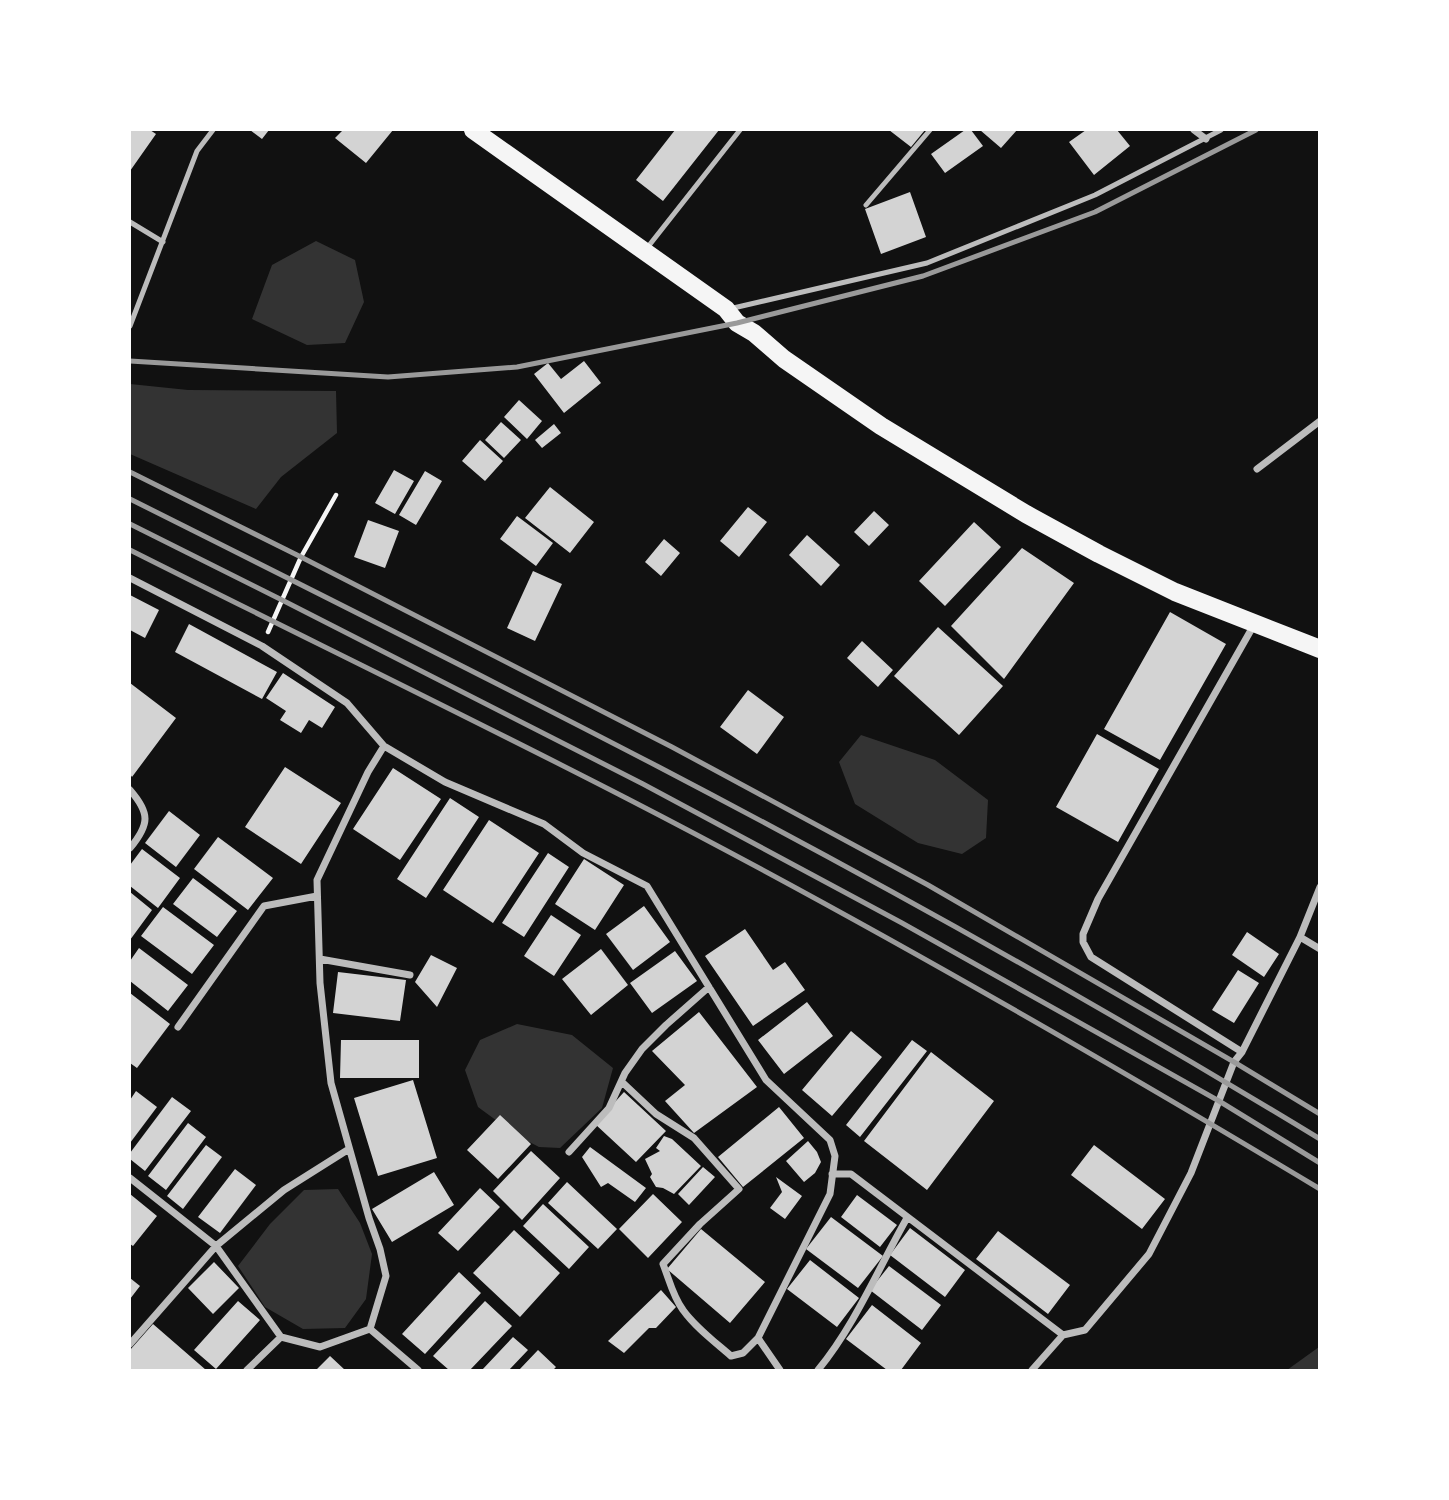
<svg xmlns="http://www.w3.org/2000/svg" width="1449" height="1500" font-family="'Times New Roman',serif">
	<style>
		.water { fill: #333 }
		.building { fill: #d3d3d3 }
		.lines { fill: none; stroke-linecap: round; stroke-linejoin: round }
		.path { stroke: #f5f5f5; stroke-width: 4.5 }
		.service { stroke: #bcbcbc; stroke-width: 5 }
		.minor { stroke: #bcbcbc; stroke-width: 7 }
		.primary { stroke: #f5f5f5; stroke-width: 18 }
		.rail { stroke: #9a9a9a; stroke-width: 5 }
	</style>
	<rect width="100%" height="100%" fill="#111"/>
	<path class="water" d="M316,241L355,260L364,302L345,343L307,345L252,319L272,265Z
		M130,384L188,390L336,391L337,433L281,477L256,509L130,454Z
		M861,735L935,760L988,800L986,838L962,854L918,843L855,804L839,762Z
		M517,1024L572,1035L613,1068L602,1108L560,1148L539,1147L516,1135L478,1107L465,1070L480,1040Z
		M338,1189L360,1223L372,1254L366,1299L345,1328L303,1329L265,1307L238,1266L270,1224L304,1190Z
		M1319,1347V1370H1287Z"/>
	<path class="building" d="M130,130H150L156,134L130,171Z
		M250,130H269L262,139Z
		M343,130H393L366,163L335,138Z
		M675,130H719L663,201L636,180Z
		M889,130H925L911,147Z
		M965,130H971L983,146L945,173L931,154Z
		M980,130H1017L1001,148Z
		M1086,130H1117L1130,146L1094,175L1069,142Z
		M910,192L926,237L881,254L865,209Z
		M584,361L601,383L564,413L534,374L548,363L561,379Z
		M519,400L542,421L527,439L504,417Z
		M501,422L521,440L504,458L485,440Z
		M554,424L561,433L542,448L535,440Z
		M480,440L503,461L485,481L462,461Z
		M394,470L414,481L395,514L375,503Z
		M425,471L442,481L416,525L399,515Z
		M550,487L594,522L570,553L525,518Z
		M748,507L767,522L739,557L720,541Z
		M874,511L889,525L869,546L854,532Z
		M517,516L553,543L536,566L500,539Z
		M368,520L399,531L385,568L354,557Z
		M974,522L1001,547L945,606L919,581Z
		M807,535L840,565L821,586L789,555Z
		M664,539L680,553L661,576L645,562Z
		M1022,548L1074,583L1004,679L951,626Z
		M533,571L562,584L535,641L507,628Z
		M130,595L159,610L145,638L130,630Z
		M1170,612L1226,644L1160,760L1104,729Z
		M189,624L277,672L262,699L175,652Z
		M938,627L1003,686L959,735L894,676Z
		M862,641L893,670L878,687L847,658Z
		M283,673L335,707L322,728L309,720L301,733L280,720L286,711L266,698Z
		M130,683L176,718L132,777L130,774Z
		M748,690L784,717L757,754L720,727Z
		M1097,734L1159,769L1118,842L1056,807Z
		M285,767L341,803L301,864L245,827Z
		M393,768L441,799L400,860L353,829Z
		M450,798L479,817L426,898L397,879Z
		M169,811L200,835L176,867L145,843Z
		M489,820L539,853L493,923L443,890Z
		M218,837L273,878L248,910L194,869Z
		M142,849L180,878L158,908L130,886V865Z
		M548,853L569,867L524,937L502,923Z
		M584,859L624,885L595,930L555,904Z
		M193,878L237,911L217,937L173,904Z
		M130,892L152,910L130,940Z
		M644,906L670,942L633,970L606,934Z
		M163,907L214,945L192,974L141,936Z
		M551,915L581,935L554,976L524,956Z
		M745,929L773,970L785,962L805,990L753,1026L705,956Z
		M1247,932L1279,954L1264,977L1232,955Z
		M139,948L188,985L168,1011L130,981V961Z
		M601,949L628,985L591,1015L562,979Z
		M675,951L697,981L652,1013L630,983Z
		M431,955L457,968L437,1007L415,982Z
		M1238,970L1259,983L1234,1023L1212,1010Z
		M338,972L406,980L400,1021L333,1013Z
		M130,993L170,1024L137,1068L130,1063Z
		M807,1002L833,1036L784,1074L758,1040Z
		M699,1012L757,1087L694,1133L665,1101L685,1085L652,1051Z
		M851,1031L882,1057L832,1116L802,1090Z
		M341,1040H419V1078H340Z
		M912,1040L927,1051L860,1137L846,1125Z
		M931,1052L994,1101L927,1190L864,1141Z
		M413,1080L437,1158L378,1176L354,1098Z
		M136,1091L157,1107L130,1143V1100Z
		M624,1092L666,1131L636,1162L595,1124Z
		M172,1097L191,1111L145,1171L130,1159V1153Z
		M779,1107L804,1138L743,1187L718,1157Z
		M500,1115L531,1144L498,1179L467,1150Z
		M188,1123L206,1137L166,1190L148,1176Z
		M664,1136L672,1139L701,1166L674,1194L663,1188L656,1187L650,1177L652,1174L645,1159L660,1151L656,1148Z
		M808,1141L817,1152L821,1162L815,1173L804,1182L786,1161Z
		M206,1145L222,1157L183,1209L167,1196Z
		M1094,1145L1165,1199L1142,1229L1071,1175Z
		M590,1147L646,1188L635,1202L608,1183L601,1187L582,1157Z
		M531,1151L560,1178L522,1220L493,1191Z
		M703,1167L715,1177L689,1205L678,1194Z
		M235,1169L256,1185L220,1233L198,1217Z
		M434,1172L454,1205L392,1242L372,1209Z
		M776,1177L802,1196L785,1219L770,1208L782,1192Z
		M567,1182L617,1229L598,1249L548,1203Z
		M480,1188L500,1207L458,1251L438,1233Z
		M130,1194L157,1216L133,1246L130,1244Z
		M653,1194L682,1222L648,1258L619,1229Z
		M857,1195L897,1225L880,1247L841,1217Z
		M543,1204L589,1247L569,1269L523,1226Z
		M831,1217L883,1256L858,1288L806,1249Z
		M910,1228L965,1270L945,1297L890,1255Z
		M701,1229L765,1282L730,1323L667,1269Z
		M514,1230L560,1273L520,1317L473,1273Z
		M998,1231L1070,1285L1048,1314L976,1259Z
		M810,1260L859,1298L837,1327L787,1289Z
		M214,1262L239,1288L213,1314L188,1288Z
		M889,1266L941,1305L922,1330L870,1290Z
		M459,1272L481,1293L425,1354L402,1334Z
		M130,1278L140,1286L130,1299Z
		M661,1290L676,1307L656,1328H649L624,1353L608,1341Z
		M238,1301L260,1320L216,1369L194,1350Z
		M485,1301L512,1326L470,1370H449L433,1356Z
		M872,1305L921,1343L901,1370H887L846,1339Z
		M153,1324L206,1370H130V1350Z
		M513,1337L528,1350L509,1370H482Z
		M538,1350L556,1367L553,1370H519Z
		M330,1356L345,1370H316Z"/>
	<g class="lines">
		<path class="path" d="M268,632L301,557L336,495"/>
		<path class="service" d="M866,205L930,130
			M130,222L163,242
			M647,248L740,130
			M729,309L927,263L1095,195L1221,130
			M130,326L197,151L213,130"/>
		<path class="minor" d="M1194,130L1206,139
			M1257,469L1320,421
			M130,578L262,646L347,703L384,746L445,782L544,824L583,853L647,886L766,1080L830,1140L835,1156L830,1194L758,1338L780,1370
			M384,746L368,772L317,880L320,983L331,1083L369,1218L380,1249L386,1276L370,1329L418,1370
			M130,790C150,813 150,824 130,848
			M1300,937L1320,949
			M320,959L410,975
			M178,1027L264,906L317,896
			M1242,1052L1300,937L1320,887
			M622,1082L656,1114L694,1138L739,1189L700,1224L663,1264C669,1279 673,1297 683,1310C696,1328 715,1342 731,1356L743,1353L758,1338
			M569,1152L609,1108L625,1073L642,1049L666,1025L709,987
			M832,1174H851L1063,1335
			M130,1178L216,1246L281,1337
			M130,1344L216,1246L284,1190L349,1149
			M247,1370L281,1337L320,1347L370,1329
			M818,1370C855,1325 878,1269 907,1218
			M1032,1370L1063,1335L1085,1330L1149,1254L1191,1173L1234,1062L1242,1052L1091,957L1083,942V934L1098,899L1255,623"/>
		<path class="primary" d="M473,130L726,309L737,323L754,333L784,359L881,426L1026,514L1099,554L1175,592L1320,649"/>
		<path class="rail" d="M130,361L388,377L517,367L737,323L923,276L1095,212L1256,130
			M130,472L301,557L672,747L928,885L1234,1062L1320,1114
			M130,499C306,587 482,675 657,766C881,883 1103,1007 1320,1139
			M130,524L282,600L643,784L902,923L1219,1101L1320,1163
			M130,550C295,633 463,714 628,799C863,920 1093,1053 1320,1189"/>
	</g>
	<rect width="1449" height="1500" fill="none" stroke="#ffffff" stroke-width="262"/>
</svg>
